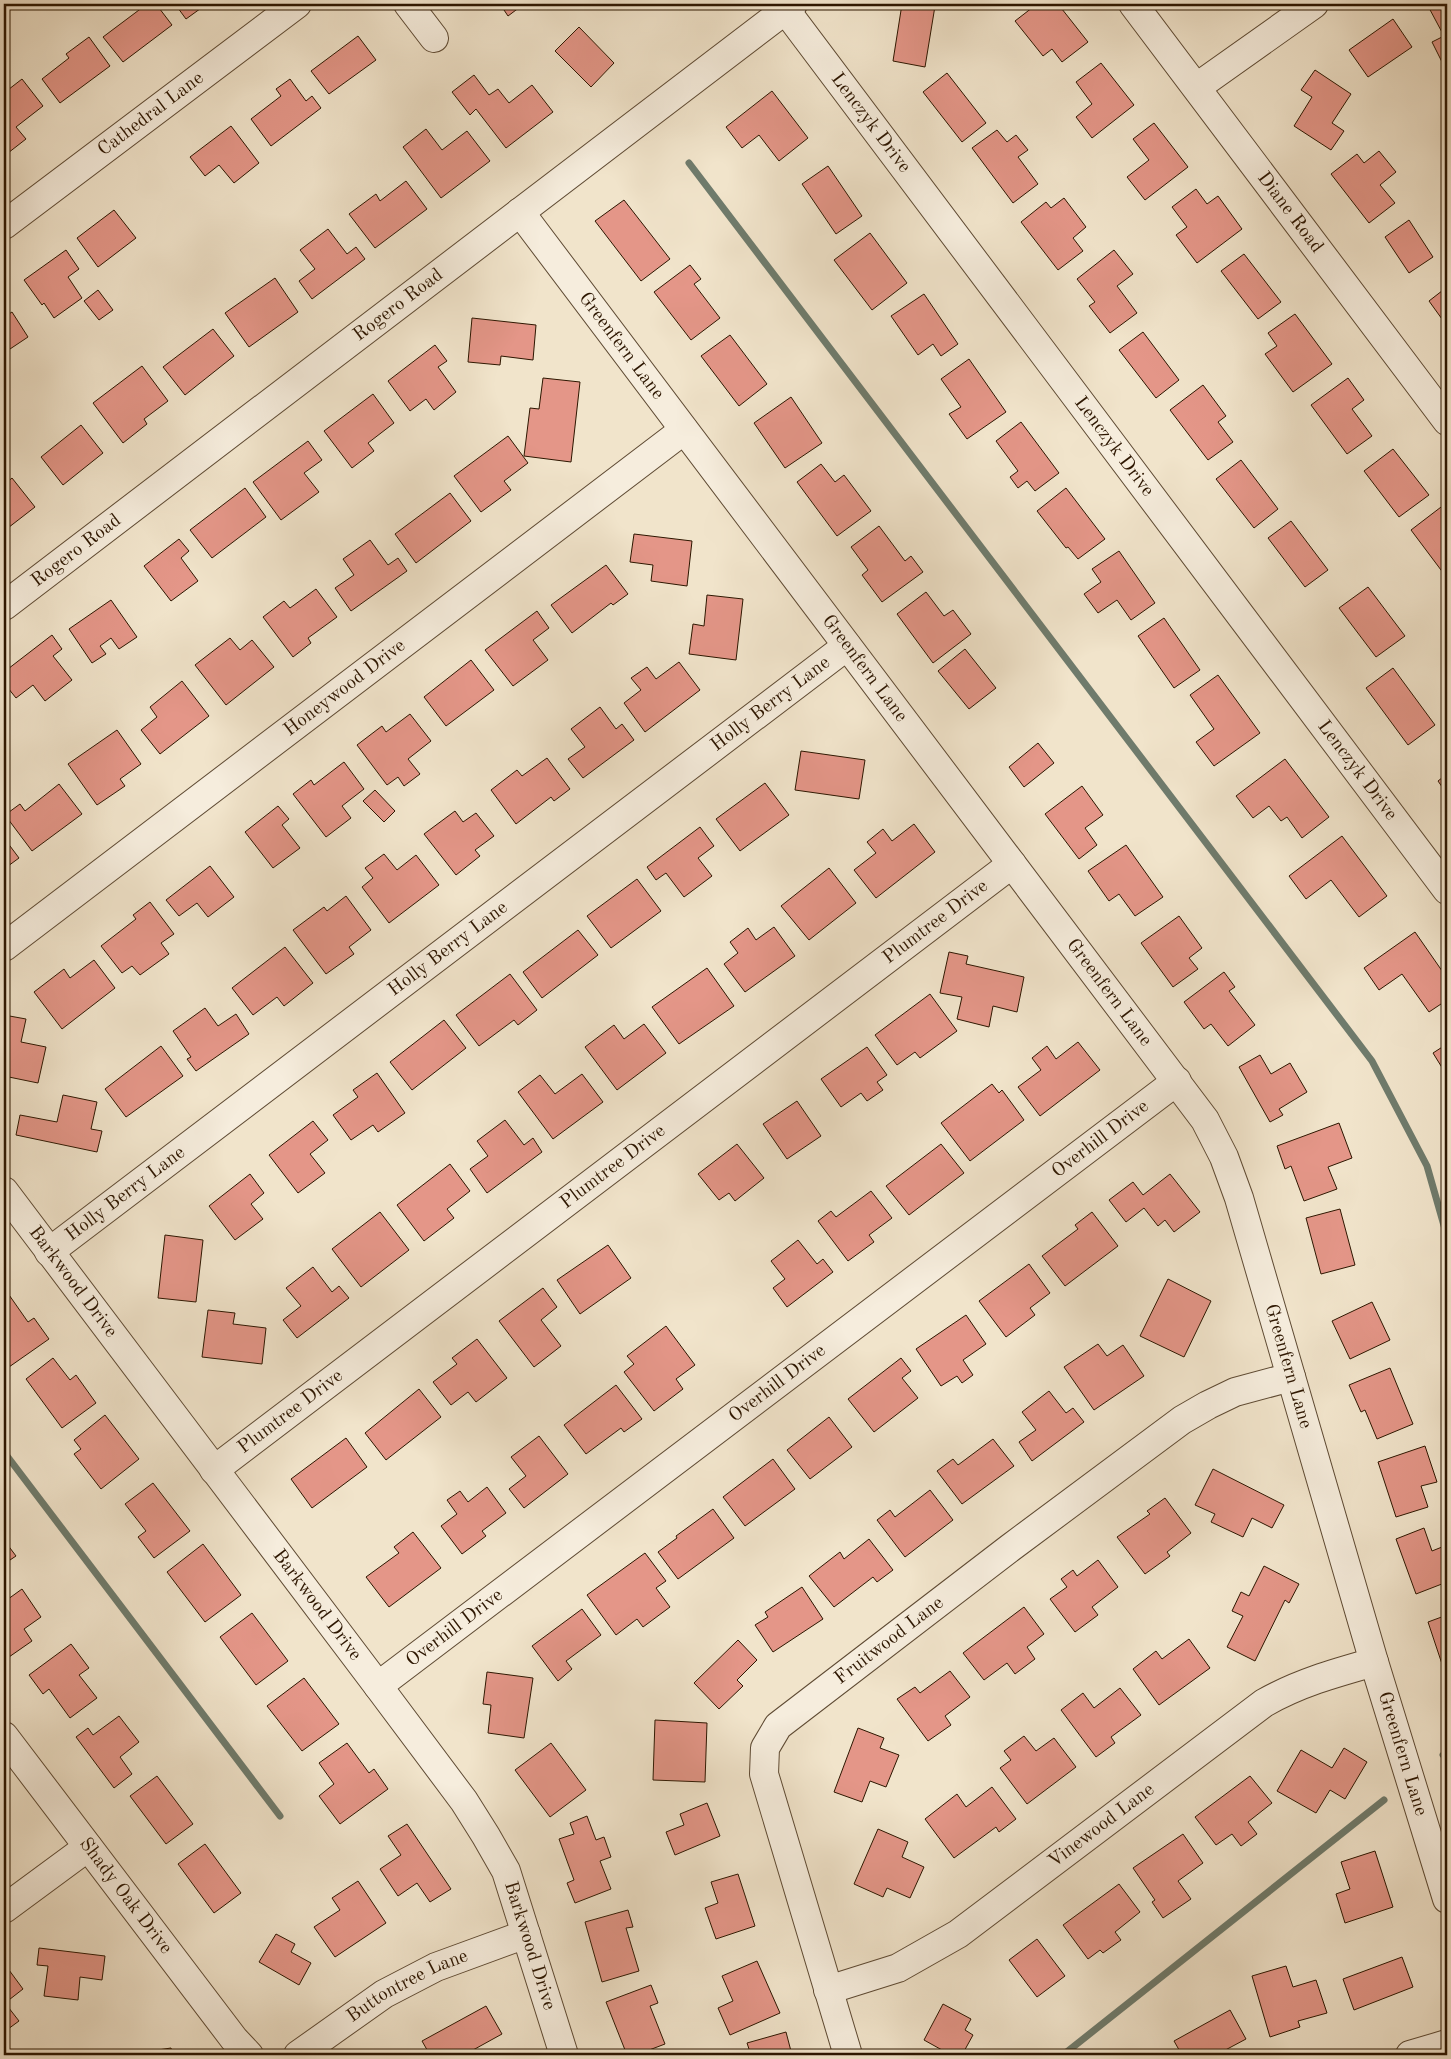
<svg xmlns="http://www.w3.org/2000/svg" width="1451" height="2059" font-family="'Old Standard TT',serif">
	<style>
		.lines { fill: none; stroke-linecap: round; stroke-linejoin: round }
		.stream { stroke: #6f7b6c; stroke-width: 7 }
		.building { fill: #e49688; stroke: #2d1600 }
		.minor-casing { stroke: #5e4a33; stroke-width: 30 }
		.minor { stroke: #f6eddd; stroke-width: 28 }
		.labels { text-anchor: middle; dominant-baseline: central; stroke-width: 4.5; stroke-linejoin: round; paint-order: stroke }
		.street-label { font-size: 19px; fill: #2d1600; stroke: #f6eddd }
	</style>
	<rect width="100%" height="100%" fill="#f1e4cb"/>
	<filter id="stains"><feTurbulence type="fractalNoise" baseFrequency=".004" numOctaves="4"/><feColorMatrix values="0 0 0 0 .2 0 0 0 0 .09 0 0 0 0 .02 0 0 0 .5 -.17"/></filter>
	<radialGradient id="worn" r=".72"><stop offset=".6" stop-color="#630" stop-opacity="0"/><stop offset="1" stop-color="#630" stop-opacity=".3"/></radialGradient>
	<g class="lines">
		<path class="stream" d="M689,163L1372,1061L1427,1166L1447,1236
			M4,1452L280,1816
			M1443,1755L1447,1752
			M1063,2055L1384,1800"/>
	</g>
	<path class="building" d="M147,4H156L172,25L123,62L103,37Z
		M175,4H202L204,6L186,19Z
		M500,4H524L508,16Z
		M902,4L935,6L925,67L893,61Z
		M1037,4H1058L1088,42L1062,62L1052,49L1043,56L1015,21Z
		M1432,4H1447V72L1432,42L1444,36L1428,6Z
		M1393,19L1412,47L1368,77L1349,50Z
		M579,27L614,63L591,87L555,51Z
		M358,36L376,60L329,94L311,71Z
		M89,37L110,66L60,103L42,79L69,58L66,54Z
		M1101,63L1134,105L1092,138L1076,117L1092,104L1076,82Z
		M1315,70L1351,94L1332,123L1344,131L1331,150L1294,126L1312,97L1301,90Z
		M947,73L986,123L962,142L923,92Z
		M474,75L489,95L498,89L509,103L532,85L553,112L506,148L476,109L470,115L452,92Z
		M22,79L43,106L16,127L26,139L8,153L4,148V93Z
		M290,79L306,101L312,96L321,108L271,146L251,119L281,96L276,89Z
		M772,91L808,138L779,161L759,135L742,148L726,127Z
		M1154,123L1188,167L1145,200L1127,177L1149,160L1133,139Z
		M231,126L259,163L234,183L219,165L205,176L190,157Z
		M426,129L442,150L467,131L490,161L441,198L403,147Z
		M997,130L1007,142L1016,135L1028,150L1018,157L1038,184L1013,203L972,148Z
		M1379,151L1396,172L1380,185L1395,203L1369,223L1331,174L1357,154L1364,163Z
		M828,166L862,216L836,234L802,184Z
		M406,181L427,209L375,248L349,214L376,194L380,201Z
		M1196,189L1207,204L1218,196L1242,229L1197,263L1176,235L1187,227L1172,207Z
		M1064,198L1086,227L1073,238L1083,251L1058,270L1021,222L1046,202L1051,208Z
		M624,200L670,259L641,281L595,221Z
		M114,210L136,238L98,267L77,238Z
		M1409,220L1433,257L1409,273L1385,237Z
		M328,229L347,254L356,247L365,259L312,299L299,281L315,269L300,250Z
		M870,233L907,283L872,310L834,260Z
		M66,250L79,269L68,277L82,298L54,318L44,303L42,305L24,280Z
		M1114,250L1133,274L1117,286L1137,313L1110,333L1089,306L1095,302L1077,279Z
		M1244,254L1281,302L1258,319L1221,271Z
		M690,265L701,279L694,284L720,318L691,340L654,292Z
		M275,278L298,312L249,347L225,313Z
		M1447,287V326L1429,301Z
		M98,290L113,310L99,320L84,301Z
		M924,294L958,344L941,356L933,344L918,355L891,316Z
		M12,312L28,337L4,353V317Z
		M1295,314L1332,364L1293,392L1265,354L1277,346L1268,333Z
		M472,318L536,325L533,360L501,356L500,365L468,362Z
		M213,329L234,356L185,395L163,367Z
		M1143,332L1179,380L1156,398L1119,350Z
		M730,335L767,384L739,406L701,356Z
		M435,345L447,361L438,367L456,392L434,410L426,399L410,411L388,381Z
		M969,359L1006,412L967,439L949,414L961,407L941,379Z
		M142,366L168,401L144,419L147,424L123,443L93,403Z
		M543,378L580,382L571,462L524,456L530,408L539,409Z
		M1348,378L1364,400L1352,409L1372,436L1347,454L1311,405Z
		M1203,385L1226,416L1218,422L1233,442L1208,460L1170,410Z
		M373,394L394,423L368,443L374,451L352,468L324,431Z
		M791,397L822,443L785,468L754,423Z
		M1021,422L1059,473L1035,491L1027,481L1018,488L1010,477L1018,471L996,441Z
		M81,425L103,453L63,485L41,457Z
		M508,436L528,463L504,481L511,490L481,512L454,476Z
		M308,441L322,460L304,473L319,492L281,520L253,482Z
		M1393,449L1429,495L1399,517L1364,471Z
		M1241,460L1278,509L1254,528L1216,479Z
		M821,464L835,482L844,475L871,511L837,536L797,482Z
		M12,478L35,507L4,531V485Z
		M245,488L266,517L212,558L190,530Z
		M1066,488L1105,539L1078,559L1068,547L1066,548L1037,511Z
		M450,493L471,521L416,563L395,534Z
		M1445,504L1447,508V578L1411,530Z
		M1291,521L1328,570L1305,587L1268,538Z
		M879,526L905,561L911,556L923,572L882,602L862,575L868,570L851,547Z
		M634,534L692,541L687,586L651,581L653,565L630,562Z
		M179,539L189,551L181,558L198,581L171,601L144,566Z
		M370,540L388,565L398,558L407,571L351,611L335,588L354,575L343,559Z
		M1119,551L1155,603L1131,620L1117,600L1098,613L1084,594L1101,582L1092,569Z
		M606,565L628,594L613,605L611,603L572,633L551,605Z
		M1368,587L1405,636L1376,657L1339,608Z
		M316,589L337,617L308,638L311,643L293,657L263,617L284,601L290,608Z
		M926,592L944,616L953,610L971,634L933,663L897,614Z
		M707,595L743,599L736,660L689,654L693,624L704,626Z
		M111,600L137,637L119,649L111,638L100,646L106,654L92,663L69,629Z
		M537,611L549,628L533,640L548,660L513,686L485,650Z
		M1164,618L1200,670L1174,688L1138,636Z
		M52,635L62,649L53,656L72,680L45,701L33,685L16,698L4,683V672Z
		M230,638L240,650L252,640L274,667L226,705L195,665Z
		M965,649L996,688L969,709L938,671Z
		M471,660L494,690L446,726L424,697Z
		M679,662L700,690L645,732L624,703L641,690L631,678L647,667L656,679Z
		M1393,668L1435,725L1408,745L1366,688Z
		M1218,675L1260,733L1214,766L1196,742L1214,729L1190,695Z
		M182,681L209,716L160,754L141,730L157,717L150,707Z
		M600,707L616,729L622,724L634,740L583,778L568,759L585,747L571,729Z
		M410,714L431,741L408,759L420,774L404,786L398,777L387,785L357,745L382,726L386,732Z
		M117,730L141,764L120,779L125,786L97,805L68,764Z
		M1038,743L1054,763L1024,787L1009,767Z
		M801,751L865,760L859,799L795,790Z
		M547,758L570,789L554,801L551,797L516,824L491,790L517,770L522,776Z
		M1285,759L1329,817L1302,838L1287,817L1281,821L1269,806L1253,818L1236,796Z
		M344,762L364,789L342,806L351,818L326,837L293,794L311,780L314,785Z
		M1447,774V794L1438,781Z
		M765,783L789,815L740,851L716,819Z
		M59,784L82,814L32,851L5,815L20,804L25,811Z
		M1082,786L1103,815L1085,828L1097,845L1079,859L1045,814Z
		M375,790L395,811L384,822L363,801Z
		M278,806L289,819L282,825L300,848L273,868L245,832Z
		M455,811L463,822L476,813L494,836L475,850L480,856L456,875L424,834Z
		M914,824L935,852L876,898L854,870L876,853L867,842L883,829L892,841Z
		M700,827L714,846L698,858L712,876L684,897L666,873L656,880L647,867Z
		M1342,836L1387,896L1359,917L1331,880L1306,899L1289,876Z
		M4,838L19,858L4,869Z
		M1126,845L1163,897L1135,916L1119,894L1109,901L1088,871Z
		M384,854L397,870L416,855L439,885L389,923L362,887L373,878L365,868Z
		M210,866L234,897L208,917L197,903L179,916L166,900Z
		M829,868L856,903L809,940L781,906Z
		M637,879L661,911L611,948L587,916Z
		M346,896L371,930L349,947L354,954L326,974L293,930L324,907L327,911Z
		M150,902L174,934L161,943L169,954L140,975L132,966L122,973L101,946L136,919L133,915Z
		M1179,916L1202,948L1189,958L1198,969L1173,987L1141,943Z
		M774,927L795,956L745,992L724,964L738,953L730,942L748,928L756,940Z
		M578,930L598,955L542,998L523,972Z
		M1415,932L1447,978V1000L1429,1012L1402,974L1379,990L1364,968Z
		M285,947L313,983L284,1006L277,997L253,1015L232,988Z
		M949,952L968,956L966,964L1024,977L1017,1012L993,1006L989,1027L957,1019L962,997L940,993Z
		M94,960L115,988L62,1029L34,992L64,969L70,978Z
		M707,968L734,1006L679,1044L652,1007Z
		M1224,972L1235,987L1229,991L1255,1025L1228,1046L1211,1024L1204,1029L1184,1002Z
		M510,974L537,1010L518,1025L514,1020L479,1046L456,1015Z
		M930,994L957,1031L920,1058L915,1052L897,1065L875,1035Z
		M205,1008L218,1026L236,1014L249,1034L196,1071L187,1059L191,1057L173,1031Z
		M4,1015L26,1019L21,1042L46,1047L38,1083L4,1076Z
		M444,1020L466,1048L412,1090L390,1062Z
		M644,1024L666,1053L617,1090L585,1047L614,1025L624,1039Z
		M1078,1042L1100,1070L1040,1116L1018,1087L1041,1070L1032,1058L1047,1046L1056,1059Z
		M1447,1044V1074H1446L1433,1053Z
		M161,1046L183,1076L126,1117L105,1089Z
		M867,1047L887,1075L877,1082L883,1090L867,1101L861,1093L841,1107L821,1079Z
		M1260,1055L1271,1074L1290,1063L1307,1092L1279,1109L1283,1115L1270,1122L1239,1067Z
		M377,1073L405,1113L378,1132L373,1125L351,1140L333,1115L358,1097L353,1090Z
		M582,1074L603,1102L553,1139L518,1092L540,1075L555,1094Z
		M992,1084L999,1093L1002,1090L1024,1120L970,1161L941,1123Z
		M63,1095L97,1102L91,1129L102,1131L97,1152L16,1135L20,1115L57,1122Z
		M797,1101L821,1136L787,1159L763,1124Z
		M505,1120L524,1145L533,1138L542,1152L487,1193L470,1169L488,1156L477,1141Z
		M313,1121L328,1140L310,1154L325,1173L298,1193L269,1155Z
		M1339,1123L1352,1158L1328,1167L1337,1189L1304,1201L1291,1166L1285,1169L1277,1146Z
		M737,1144L764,1178L735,1201L729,1193L719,1200L698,1174Z
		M941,1144L964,1173L909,1215L886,1186Z
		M450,1164L470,1191L447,1209L454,1218L424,1241L397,1205Z
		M250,1174L264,1193L251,1204L263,1219L235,1240L209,1206Z
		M1170,1174L1200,1212L1174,1232L1165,1220L1158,1226L1144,1208L1126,1222L1109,1200L1133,1182L1143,1195Z
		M871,1191L892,1218L869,1235L874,1242L848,1261L818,1221L831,1211L836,1217Z
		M1340,1209L1355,1265L1321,1274L1306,1218Z
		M380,1212L409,1250L361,1287L332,1249Z
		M1092,1212L1118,1246L1065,1286L1042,1256L1078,1229L1075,1225Z
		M165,1235L203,1240L196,1302L158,1298Z
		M798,1240L817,1264L823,1259L833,1272L787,1307L773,1288L785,1279L771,1261Z
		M608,1245L631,1278L580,1314L557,1280Z
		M1029,1264L1050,1293L1030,1308L1035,1315L1006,1337L979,1301Z
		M313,1267L332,1292L339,1286L349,1298L297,1338L283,1320L301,1306L286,1288Z
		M1168,1279L1211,1301L1184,1357L1140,1336Z
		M543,1288L557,1307L541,1320L561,1346L534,1367L499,1321Z
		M7,1292L28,1322L34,1318L49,1339L9,1367L4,1360V1294Z
		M1372,1302L1390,1340L1350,1359L1332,1321Z
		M208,1310L235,1313L233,1324L266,1328L262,1364L202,1357Z
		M966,1315L986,1344L963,1360L973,1375L962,1383L957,1376L941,1386L916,1349Z
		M666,1326L695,1365L676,1379L683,1389L654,1411L624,1372L634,1364L627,1356Z
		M477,1339L507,1378L476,1402L468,1392L451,1405L433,1382L457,1364L452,1358Z
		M1098,1344L1107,1356L1123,1345L1144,1376L1094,1410L1064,1367Z
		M53,1358L70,1380L76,1375L96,1403L62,1428L26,1379Z
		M901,1358L911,1371L902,1378L918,1398L874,1432L848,1399Z
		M1390,1368L1413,1424L1377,1439L1365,1410L1361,1412L1349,1385Z
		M616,1385L642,1419L624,1432L621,1428L586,1454L564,1425Z
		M419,1389L441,1417L386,1460L365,1433Z
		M1049,1391L1066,1413L1073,1408L1084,1422L1032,1461L1019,1442L1036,1430L1022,1412Z
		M105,1415L139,1459L101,1489L74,1454L81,1449L74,1440Z
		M829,1417L852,1447L810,1479L787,1450Z
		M539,1436L568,1474L524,1508L509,1489L526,1476L511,1457Z
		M346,1438L367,1467L312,1508L291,1479Z
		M993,1439L1014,1466L962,1504L937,1471L953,1459L958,1465Z
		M1425,1446L1437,1482L1421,1486L1428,1507L1396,1517L1378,1462Z
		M773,1459L795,1489L745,1526L723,1497Z
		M1213,1469L1284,1505L1272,1528L1252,1518L1243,1537L1211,1522L1215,1514L1195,1505Z
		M153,1483L190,1531L154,1558L138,1537L146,1531L125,1504Z
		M487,1487L506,1513L482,1531L486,1536L462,1554L441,1526L457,1514L447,1500L460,1491L468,1502Z
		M930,1490L953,1520L905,1557L877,1520L890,1510L895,1517Z
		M1165,1498L1191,1533L1167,1552L1170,1556L1145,1574L1117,1537L1150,1514L1147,1511Z
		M713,1509L734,1538L678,1579L658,1552L677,1538L676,1536Z
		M1424,1528L1432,1551L1447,1545V1582L1416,1594L1396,1539Z
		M413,1532L441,1568L389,1607L366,1577L399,1553L394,1547Z
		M869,1539L893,1570L877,1582L873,1577L834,1607L809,1576L840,1552L844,1559Z
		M4,1540L16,1556L4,1564Z
		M203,1544L241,1595L205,1622L167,1572Z
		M645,1553L666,1581L656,1588L670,1607L643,1627L637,1619L616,1635L587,1595Z
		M1098,1560L1118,1587L1092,1607L1098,1615L1075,1632L1050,1599L1067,1587L1061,1579L1073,1570L1077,1576Z
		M1264,1566L1299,1584L1289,1603L1285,1600L1255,1661L1227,1647L1243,1616L1232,1611L1241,1592L1249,1596Z
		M802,1587L823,1619L773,1652L755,1625L768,1617L765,1612Z
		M22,1589L41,1617L24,1629L32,1641L9,1657L4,1649V1602Z
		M1024,1607L1044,1634L1027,1647L1035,1659L1015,1674L1007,1663L984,1680L963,1653Z
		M582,1609L601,1635L566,1661L572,1669L558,1681L532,1646Z
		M252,1613L288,1661L256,1685L220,1637Z
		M1447,1615V1679L1428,1622Z
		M1189,1639L1210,1668L1159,1705L1133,1669L1156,1651L1162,1659Z
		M738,1640L757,1660L737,1680L743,1686L719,1709L694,1683Z
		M71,1644L89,1668L79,1675L97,1698L70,1718L49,1689L43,1694L29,1675Z
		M950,1671L970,1697L945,1716L951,1725L928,1741L897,1699L915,1687L920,1693Z
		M487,1672L533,1678L524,1738L488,1733L491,1705L483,1704Z
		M304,1678L339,1724L302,1751L267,1706Z
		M1120,1688L1141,1715L1111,1737L1115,1743L1096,1757L1061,1710L1083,1693L1094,1708Z
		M119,1716L139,1742L120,1757L132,1774L114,1788L76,1737L88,1728L93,1735Z
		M655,1720L707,1723L705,1782L653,1780Z
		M858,1728L884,1738L880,1748L899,1755L886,1787L870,1781L862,1802L834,1792Z
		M1024,1736L1036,1751L1054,1738L1076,1767L1027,1804L1000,1768L1011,1760L1004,1751Z
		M347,1743L369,1773L374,1769L388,1789L340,1824L319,1796L334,1784L319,1763Z
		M551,1743L586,1790L550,1817L515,1770Z
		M1344,1748L1367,1762L1345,1799L1330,1790L1316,1813L1277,1791L1301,1750L1332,1768Z
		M157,1776L193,1824L166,1844L130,1796Z
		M1250,1776L1272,1803L1248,1822L1257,1834L1241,1846L1232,1834L1216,1845L1195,1817Z
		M992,1787L1016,1819L999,1832L996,1827L954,1858L925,1819L957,1794L966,1807Z
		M707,1803L720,1836L675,1855L666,1832L684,1825L680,1814Z
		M587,1816L596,1840L604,1837L611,1857L600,1861L611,1889L575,1903L567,1883L574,1880L559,1839L574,1834L570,1823Z
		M407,1824L451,1889L430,1902L417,1883L398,1896L380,1869L401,1855L388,1836Z
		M878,1829L908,1842L902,1857L924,1867L910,1898L887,1888L883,1897L854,1884Z
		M1183,1834L1203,1863L1178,1881L1191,1899L1163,1918L1152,1902L1155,1900L1133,1868Z
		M205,1844L241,1893L214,1913L178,1864Z
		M1375,1851L1393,1907L1345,1923L1336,1894L1350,1889L1341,1862Z
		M738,1874L755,1926L716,1939L705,1908L718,1903L711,1882Z
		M358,1881L386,1923L335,1957L314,1927L340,1910L332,1898Z
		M1119,1884L1140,1912L1115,1932L1121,1940L1103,1953L1100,1950L1088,1959L1063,1925Z
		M628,1910L633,1927L626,1928L639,1971L602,1982L585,1922Z
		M276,1934L295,1944L291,1952L311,1963L299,1985L259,1962Z
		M1037,1939L1065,1976L1037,1997L1009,1960Z
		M39,1948L105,1956L102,1980L80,1977L78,2000L44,1996L48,1966L37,1965Z
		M1402,1957L1413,1987L1354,2010L1343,1979Z
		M757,1961L780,2013L730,2035L718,2008L733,2001L722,1976Z
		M1286,1966L1293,1987L1316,1980L1327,2013L1298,2021L1300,2027L1270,2037L1252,1976Z
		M9,1970L23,1989L5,2003L19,2021L4,2032V1974Z
		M651,1985L658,2003L650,2006L665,2044L636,2055H627L606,2002Z
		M943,2004L971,2019L965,2030L973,2035L962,2055H951L924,2040Z
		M486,2006L502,2034L464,2055H430L422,2041Z
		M1230,2010L1246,2039L1216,2055H1182L1174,2041Z
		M786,2032L792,2055H751L747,2043Z
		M171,2048L173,2055H145V2052Z"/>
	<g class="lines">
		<g class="minor-casing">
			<g id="minor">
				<path d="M408,4L434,38"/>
				<path id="s1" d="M781,4L1447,890"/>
				<path id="s2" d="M1133,4L1447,421"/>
				<path d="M1197,87L1314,4"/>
				<path id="s3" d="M520,212L1205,1120L1224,1157L1239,1198L1374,1662L1447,1899"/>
				<path id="s4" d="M4,225L297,4"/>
				<path id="s5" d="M4,606L793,4"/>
				<path id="s6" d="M4,947L684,430"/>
				<path id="s7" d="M4,1191L378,1686L464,1801L486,1836L506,1871L564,2055"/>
				<path id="s8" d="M49,1252L847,646"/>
				<path id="s9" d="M214,1470L1012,864"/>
				<path id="s10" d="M378,1686L1177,1081"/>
				<path id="s11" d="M4,1736L234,2039L249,2055"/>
				<path d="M4,1909L88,1847"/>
				<path id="s12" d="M828,1990L898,1968L958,1934L1264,1703C1299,1683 1335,1673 1374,1662"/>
				<path id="s13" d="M298,2055L384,1994L436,1967L526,1934"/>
				<path id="s14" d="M848,2055L764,1774L765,1748L778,1726L1010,1548L1182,1420L1208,1405L1235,1392L1291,1377"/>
				<path d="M1410,2055L1447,2044"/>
			</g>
		</g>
		<use href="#minor" class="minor"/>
	</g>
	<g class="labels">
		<g class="street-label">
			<text stroke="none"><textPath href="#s4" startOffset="184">Cathedral Lane</textPath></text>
			<text stroke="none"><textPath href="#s1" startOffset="149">Lenczyk Drive</textPath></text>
			<text stroke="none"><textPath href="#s2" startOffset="261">Diane Road</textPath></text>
			<text stroke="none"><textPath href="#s5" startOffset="496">Rogero Road</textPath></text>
			<text stroke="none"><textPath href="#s3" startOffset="168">Greenfern Lane</textPath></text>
			<text stroke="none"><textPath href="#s1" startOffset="554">Lenczyk Drive</textPath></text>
			<text stroke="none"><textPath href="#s5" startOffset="91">Rogero Road</textPath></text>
			<text stroke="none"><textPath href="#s3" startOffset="572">Greenfern Lane</textPath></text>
			<text stroke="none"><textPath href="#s6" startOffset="428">Honeywood Drive</textPath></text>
			<text stroke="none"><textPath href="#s8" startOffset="906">Holly Berry Lane</textPath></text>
			<text stroke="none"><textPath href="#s1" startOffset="959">Lenczyk Drive</textPath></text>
			<text stroke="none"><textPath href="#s9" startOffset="906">Plumtree Drive</textPath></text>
			<text stroke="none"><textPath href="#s8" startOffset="501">Holly Berry Lane</textPath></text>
			<text stroke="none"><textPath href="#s3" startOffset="978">Greenfern Lane</textPath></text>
			<text stroke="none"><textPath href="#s10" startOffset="906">Overhill Drive</textPath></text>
			<text stroke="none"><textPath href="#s9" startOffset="501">Plumtree Drive</textPath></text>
			<text stroke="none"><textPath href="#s8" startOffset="96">Holly Berry Lane</textPath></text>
			<text stroke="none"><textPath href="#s7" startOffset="114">Barkwood Drive</textPath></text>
			<text stroke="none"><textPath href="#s3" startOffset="1398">Greenfern Lane</textPath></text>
			<text stroke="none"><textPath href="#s10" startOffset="501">Overhill Drive</textPath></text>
			<text stroke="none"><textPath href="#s9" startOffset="96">Plumtree Drive</textPath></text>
			<text stroke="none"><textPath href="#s7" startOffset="519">Barkwood Drive</textPath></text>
			<text stroke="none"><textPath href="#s10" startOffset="96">Overhill Drive</textPath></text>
			<text stroke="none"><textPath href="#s14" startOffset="485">Fruitwood Lane</textPath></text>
			<text stroke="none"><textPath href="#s3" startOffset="1802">Greenfern Lane</textPath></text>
			<text stroke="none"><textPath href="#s12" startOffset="322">Vinewood Lane</textPath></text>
			<text stroke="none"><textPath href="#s11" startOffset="201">Shady Oak Drive</textPath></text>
			<text stroke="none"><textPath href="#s7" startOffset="924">Barkwood Drive</textPath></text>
			<text stroke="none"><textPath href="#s13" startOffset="130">Buttontree Lane</textPath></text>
		</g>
	</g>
	<rect width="1451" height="2059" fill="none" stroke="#f1e4cb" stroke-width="20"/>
	<rect x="5" y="5" width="1441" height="2049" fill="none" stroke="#2d1600" stroke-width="2.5"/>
	<rect x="10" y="10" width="1431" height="2039" fill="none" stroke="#2d1600"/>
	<rect width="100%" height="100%" filter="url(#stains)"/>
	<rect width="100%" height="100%" fill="url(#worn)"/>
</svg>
